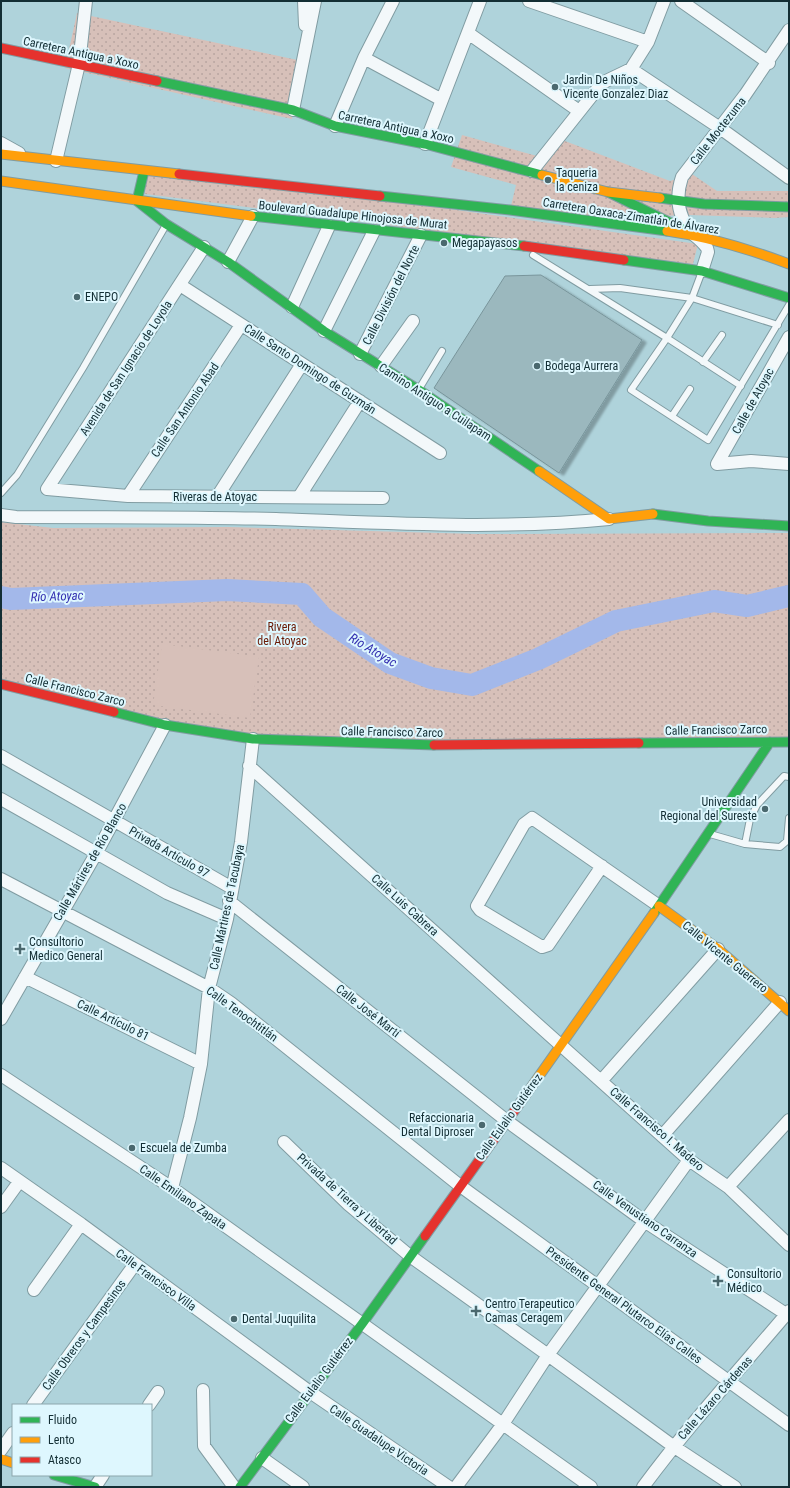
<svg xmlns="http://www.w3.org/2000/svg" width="790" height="1488" font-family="'Roboto Condensed',sans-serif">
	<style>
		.park { fill: url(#park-dots) }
		.garden { fill: #d7c0b9 }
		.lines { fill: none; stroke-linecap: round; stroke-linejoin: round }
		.river { stroke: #a3b8ea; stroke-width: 22 }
		.building { fill: #9bb8be; stroke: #79959b; filter: url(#shadow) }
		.lane-casing { stroke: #809ca2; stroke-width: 8 }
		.street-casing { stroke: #809ca2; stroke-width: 14 }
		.fast-casing { stroke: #809ca2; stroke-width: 11 }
		.slow-casing { stroke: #809ca2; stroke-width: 11 }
		.jam-casing { stroke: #809ca2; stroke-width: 11 }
		.lane { stroke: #f3f8fa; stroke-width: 6 }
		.street { stroke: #f3f8fa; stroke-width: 12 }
		.fast { stroke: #30b455; stroke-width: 9 }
		.slow { stroke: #ff9f0a; stroke-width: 9 }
		.jam { stroke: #e5322d; stroke-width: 9 }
		.poi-dot { fill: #4a686e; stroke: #def7fe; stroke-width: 1.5 }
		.labels { text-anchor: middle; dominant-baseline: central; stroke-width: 4; stroke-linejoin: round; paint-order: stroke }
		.street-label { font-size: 12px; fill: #132e34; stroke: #def7fe }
		.poi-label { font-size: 12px; fill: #132e34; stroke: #def7fe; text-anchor: start }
		.park-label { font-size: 12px; fill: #691803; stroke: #def7fe }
		.water-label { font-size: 13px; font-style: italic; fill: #3430b1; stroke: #def7fe }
	</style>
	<defs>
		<pattern id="park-dots" width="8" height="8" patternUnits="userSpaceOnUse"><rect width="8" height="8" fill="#d7c0b9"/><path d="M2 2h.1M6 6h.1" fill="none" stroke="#b8a5a0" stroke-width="1.8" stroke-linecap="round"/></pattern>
		<filter id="shadow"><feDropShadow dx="4.5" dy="2.5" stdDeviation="1" flood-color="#0004"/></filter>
	</defs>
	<rect width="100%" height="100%" fill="#afd3db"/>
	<path class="park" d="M77,13L302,61L292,119L65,68Z
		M462,135L537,156L557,138L670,181L692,174L717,191H789V217L775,218L689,215L605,218L510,210L516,185L451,167Z
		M146,174L435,207L698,244L693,264L145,194Z
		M1,522L53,528L228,527L476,534L789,533V743L253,739L1,683Z"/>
	<path class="garden" d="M162,644L259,657L250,718L153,705Z"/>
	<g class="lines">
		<path class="river" d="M1,597L11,599L227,590L302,594L322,617L390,663L431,678L472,685L538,659L616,621L714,601L747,606L789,596"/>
	</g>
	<path class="building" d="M541,275L642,340L559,473L434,388L505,276Z"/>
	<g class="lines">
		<g class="lane-casing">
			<path id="lane" d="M533,255L667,338L692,298L701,274
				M590,289L620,288L692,298L778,325
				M703,362L722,335
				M741,386L667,338L631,390L708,440L789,305
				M419,389L442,351
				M672,416L690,389
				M1,493L17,475L83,368L166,225
				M710,834L745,844L780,847L787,841L789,818
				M745,844L750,819L757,805L784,776L789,777"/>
		</g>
		<g class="street-casing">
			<path id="street" d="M304,1L305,25
				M529,1L648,42
				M681,1L769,63
				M468,33L579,111
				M364,58L442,100
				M631,69L720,128L789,178
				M293,110L315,1
				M335,126L364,58L393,1
				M1,143L19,153
				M425,144L480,1
				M56,161L79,64L86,1
				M532,171L602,83L631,69L648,42L664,1
				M204,247L47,489L128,496L383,498
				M228,262L253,216
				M702,271L708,252L707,248C703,242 699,239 694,235C678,218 675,198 682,177L745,95L789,30
				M180,285L440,453
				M292,307L329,226
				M324,331L374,231
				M360,354L421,235
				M381,366L413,321
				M717,464L789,337
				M717,464L751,461L789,464
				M128,496L241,325
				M217,497L302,364
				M299,497L360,401
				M1,515L16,517C103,517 190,517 276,519C387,523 499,530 609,519
				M1,756L232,888
				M249,766L689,1160L728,1187L789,1245
				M1,799L167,893L227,919
				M602,866L548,945L542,947L480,910L477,906L524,824L532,818L659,906
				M1,879L209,988L231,1003L459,1185L789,1425
				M229,901L507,1121L644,1221L786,1314
				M25,977L201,1064
				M1,1019L97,852L165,725
				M1,1075L172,1188L591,1487
				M601,1081L718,949
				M662,1136L780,1002
				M284,1142L349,1205L410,1256L548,1355L673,1446L735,1487
				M1,1168L81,1224L310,1392L449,1487
				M728,1187L789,1120
				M172,1188L190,1118L201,1064L209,988L227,919L241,842L253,739
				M1,1207L19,1182
				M34,1290L81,1224
				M203,1390L204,1446L234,1487
				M33,1405L135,1264
				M149,1405L158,1392
				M1,1450L13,1433
				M262,1458L303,1487
				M95,1487L103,1475
				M456,1487L503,1424L548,1355L689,1160
				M643,1487C688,1426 740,1369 789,1311"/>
		</g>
		<g class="fast-casing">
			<path id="fast" d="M157,81L293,110L335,126L425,144L542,175
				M144,171L137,201L166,224L228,262L324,331L419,390L539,471
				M608,192L681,228
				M380,196L510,210L667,231
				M660,198L704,204L789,207
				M251,216L524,246
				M624,260L702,271L789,298
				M653,514L708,521L789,526
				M114,712L165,725L253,739L434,745
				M639,743L789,742
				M654,913L770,742
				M54,1475L95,1487
				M240,1487L362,1324L425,1236"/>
		</g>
		<g class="slow-casing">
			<path id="slow" d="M1,154L179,174
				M542,175L608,192L660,198
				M1,181L251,216
				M667,231C709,237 749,249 789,264
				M539,471L609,519L653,514
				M659,906L718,949L789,1011
				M525,1096L654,913
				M1,1459L13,1463"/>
		</g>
		<g class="jam-casing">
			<path id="jam" d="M1,48L157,81
				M179,174L380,196
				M524,246L624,260
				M1,684L114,712
				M434,745L639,743
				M425,1236L525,1096"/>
		</g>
		<use href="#lane" class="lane"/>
		<use href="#street" class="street"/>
		<use href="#fast" class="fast"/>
		<use href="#slow" class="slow"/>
		<use href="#jam" class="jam"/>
	</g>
	<g class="poi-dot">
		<circle cx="555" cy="87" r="4"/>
		<circle cx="548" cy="180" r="4"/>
		<circle cx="444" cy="243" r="4"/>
		<circle cx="77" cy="297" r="4"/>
		<circle cx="537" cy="366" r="4"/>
		<circle cx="765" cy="809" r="4"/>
		<path d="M18 943h4v4h4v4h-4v4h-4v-4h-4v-4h4z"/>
		<circle cx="482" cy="1125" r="4"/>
		<circle cx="132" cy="1148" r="4"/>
		<path d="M716 1275h4v4h4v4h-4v4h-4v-4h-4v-4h4z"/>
		<path d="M474 1305h4v4h4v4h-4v4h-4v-4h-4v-4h4z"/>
		<circle cx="234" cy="1319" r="4"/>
	</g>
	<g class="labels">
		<g class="street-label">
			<text transform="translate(81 53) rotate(12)">Carretera Antigua a Xoxo</text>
			<text transform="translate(396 127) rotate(12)">Carretera Antigua a Xoxo</text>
			<text transform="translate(718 131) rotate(-52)">Calle Moctezuma</text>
			<text transform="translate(353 215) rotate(6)">Boulevard Guadalupe Hinojosa de Murat</text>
			<text transform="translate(631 216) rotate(9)">Carretera Oaxaca-Zimatlán de Álvarez</text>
			<text transform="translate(391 295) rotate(-63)">Calle División del Norte</text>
			<text transform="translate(126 368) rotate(-57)">Avenida de San Ignacio de Loyola</text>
			<text transform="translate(310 369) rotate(33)">Calle Santo Domingo de Guzmán</text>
			<text transform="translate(753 401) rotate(-61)">Calle de Atoyac</text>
			<text transform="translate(435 402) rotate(33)">Camino Antiguo a Cuilapam</text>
			<text transform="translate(185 410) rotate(-56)">Calle San Antonio Abad</text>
			<text x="215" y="497">Riveras de Atoyac</text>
			<text transform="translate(75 690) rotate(14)">Calle Francisco Zarco</text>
			<text transform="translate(716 730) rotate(-1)">Calle Francisco Zarco</text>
			<text transform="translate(392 732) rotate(1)">Calle Francisco Zarco</text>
			<text transform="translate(169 852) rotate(30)">Privada Artículo 97</text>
			<text transform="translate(90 862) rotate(-60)">Calle Mártires de Río Blanco</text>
			<text transform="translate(405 905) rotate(42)">Calle Luis Cabrera</text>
			<text transform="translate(227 907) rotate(-78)">Calle Mártires de Tacubaya</text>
			<text transform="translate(725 957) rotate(39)">Calle Vicente Guerrero</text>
			<text transform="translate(368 1011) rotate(38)">Calle José Martí</text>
			<text transform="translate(242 1014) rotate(36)">Calle Tenochtitlán</text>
			<text transform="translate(113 1020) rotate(26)">Calle Artículo 81</text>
			<text transform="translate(509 1117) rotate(-54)">Calle Eulalio Gutiérrez</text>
			<text transform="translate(657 1129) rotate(41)">Calle Francisco I. Madero</text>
			<text transform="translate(183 1197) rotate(35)">Calle Emiliano Zapata</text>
			<text transform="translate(347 1199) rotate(42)">Privada de Tierra y Libertad</text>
			<text transform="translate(645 1219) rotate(35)">Calle Venustiano Carranza</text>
			<text transform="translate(156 1280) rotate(36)">Calle Francisco Villa</text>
			<text transform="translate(624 1305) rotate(36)">Presidente General Plutarco Elías Calles</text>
			<text transform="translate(84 1335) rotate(-54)">Calle Obreros y Campesinos</text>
			<text transform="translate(319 1380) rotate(-53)">Calle Eulalio Gutiérrez</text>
			<text transform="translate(715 1398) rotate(-49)">Calle Lázaro Cárdenas</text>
			<text transform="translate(379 1440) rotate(34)">Calle Guadalupe Victoria</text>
		</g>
		<g class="poi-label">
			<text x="563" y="80">Jardin De Niños<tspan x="563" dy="14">Vicente Gonzalez Diaz</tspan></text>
			<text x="556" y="173">Taqueria<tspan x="556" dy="14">la ceniza</tspan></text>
			<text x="452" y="243">Megapayasos</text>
			<text x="85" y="297">ENEPO</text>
			<text x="545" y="366">Bodega Aurrera</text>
			<text x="757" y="802" text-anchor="end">Universidad<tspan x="757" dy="14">Regional del Sureste</tspan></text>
			<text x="29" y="942">Consultorio<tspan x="29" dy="14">Medico General</tspan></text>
			<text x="474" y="1118" text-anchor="end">Refaccionaria<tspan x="474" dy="14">Dental Diproser</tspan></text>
			<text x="140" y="1148">Escuela de Zumba</text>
			<text x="727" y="1274">Consultorio<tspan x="727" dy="14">Médico</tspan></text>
			<text x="485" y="1304">Centro Terapeutico<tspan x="485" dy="14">Camas Ceragem</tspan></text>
			<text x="242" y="1319">Dental Juquilita</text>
		</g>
		<g class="park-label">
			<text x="282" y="627">Rivera<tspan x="282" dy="14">del Atoyac</tspan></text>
		</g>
		<g class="water-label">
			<text transform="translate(57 596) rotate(-2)">Río Atoyac</text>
			<text transform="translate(373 650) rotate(31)">Río Atoyac</text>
		</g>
	</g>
	<rect width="790" height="1488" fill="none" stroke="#132e34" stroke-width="4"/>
	<rect x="12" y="1404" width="140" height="72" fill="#def7fe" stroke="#8da7ad"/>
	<rect x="20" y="1417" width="20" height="6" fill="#30b455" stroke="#8da7ad"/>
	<text x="48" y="1424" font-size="12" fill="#132e34">Fluido</text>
	<rect x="20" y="1437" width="20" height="6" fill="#ff9f0a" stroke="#8da7ad"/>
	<text x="48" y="1444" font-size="12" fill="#132e34">Lento</text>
	<rect x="20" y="1457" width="20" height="6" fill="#e5322d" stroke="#8da7ad"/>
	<text x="48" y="1464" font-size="12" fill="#132e34">Atasco</text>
</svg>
